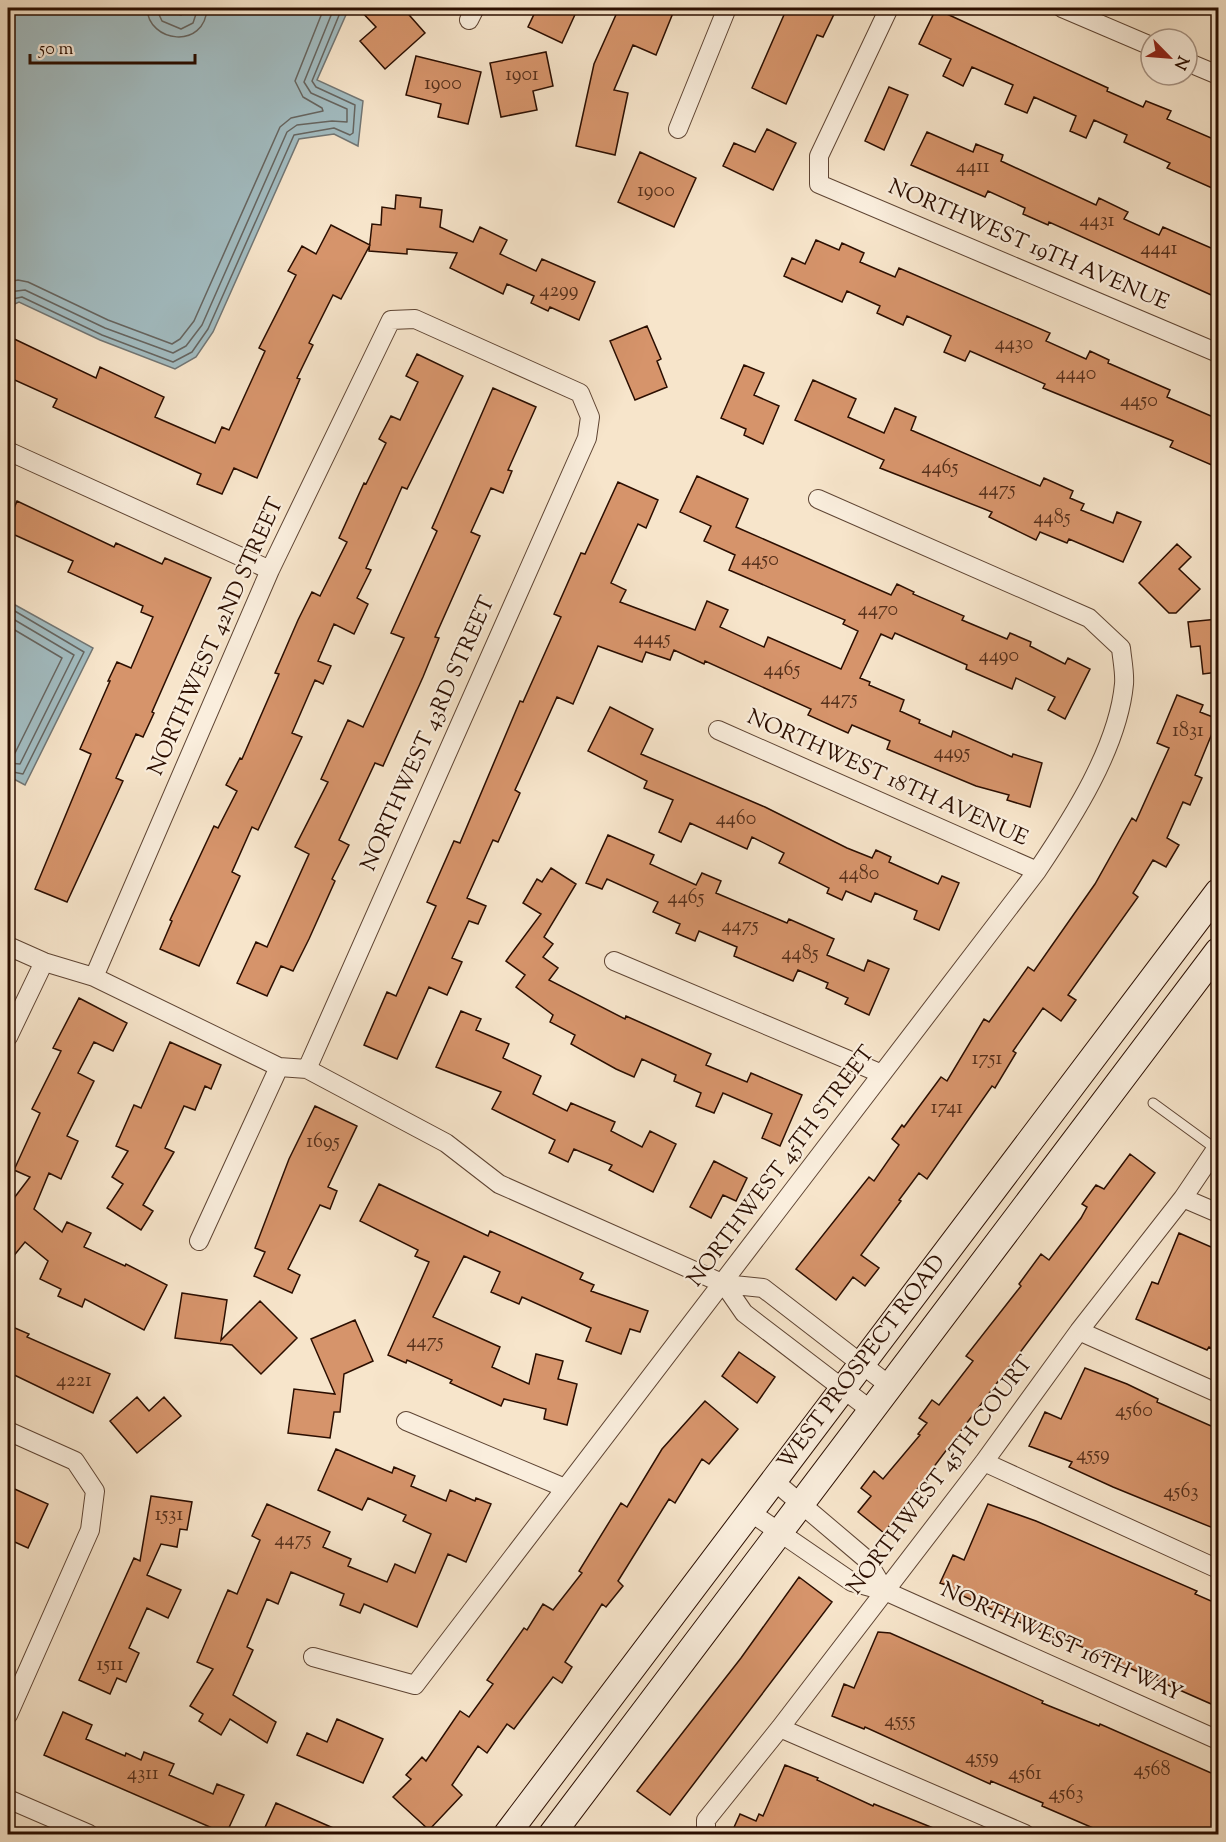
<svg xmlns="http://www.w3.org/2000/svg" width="1226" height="1842" font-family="'Sorts Mill Goudy',serif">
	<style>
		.water { fill: #a2bcc1; stroke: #727674; stroke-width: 1.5 }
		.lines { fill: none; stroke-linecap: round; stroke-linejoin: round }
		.shore { stroke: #666560; stroke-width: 1.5 }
		.building { fill: #d6946b; stroke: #2b0e00; stroke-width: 1.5 }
		.service-casing { stroke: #5e4433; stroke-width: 11 }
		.minor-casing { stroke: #5e4433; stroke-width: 20 }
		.secondary-casing { stroke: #2b0e00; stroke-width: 28 }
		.service { stroke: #faeedd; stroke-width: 9 }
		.minor { stroke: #faeedd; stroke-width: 18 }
		.secondary { stroke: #faeedd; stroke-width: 26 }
		.labels { text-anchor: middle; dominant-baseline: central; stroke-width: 4.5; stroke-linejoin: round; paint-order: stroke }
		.number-label { font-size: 20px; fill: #56301b }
		.street-label { font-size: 22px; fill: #2b0e00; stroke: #faeedd }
	</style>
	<rect width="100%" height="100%" fill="#f7e5cb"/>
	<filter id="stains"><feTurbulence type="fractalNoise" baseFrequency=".00333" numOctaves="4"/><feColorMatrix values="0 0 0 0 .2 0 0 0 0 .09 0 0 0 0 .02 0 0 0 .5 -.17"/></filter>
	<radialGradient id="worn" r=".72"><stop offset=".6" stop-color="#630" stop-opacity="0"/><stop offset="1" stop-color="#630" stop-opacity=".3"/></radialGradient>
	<path class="water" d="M8,8H164L181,15L185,8H349L317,80L363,101L358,146L334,134L299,139L213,332L196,357L175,369L100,340L19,302L8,307Z
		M8,601L93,648L25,785L8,776Z"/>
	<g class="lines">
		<path class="shore" d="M147,8C148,43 205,50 207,8
			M156,8L162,21L181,29L193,23L198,8
			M8,282L18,280L28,282L108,320L172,344L180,339L194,321L280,127L291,118L323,111L322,108L303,97L295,81L324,8
			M8,292L25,290L105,328L173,353L186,346L202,325L287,132L297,125L332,121L347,122V109L311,93L304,82L334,8
			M8,300L22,297L102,335L173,362L192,352L208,329L294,135L334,128L350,135L353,133L355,105L316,87L312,81L342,8
			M8,607L84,652L23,774L8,771
			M8,616L74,655L20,764L8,763
			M8,626L62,658L15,753L8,754"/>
	</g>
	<path class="building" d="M358,8H403L425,33L385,69L360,41L376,27Z
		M537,8H578L562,43L528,27Z
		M619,8H675L656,55L633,45L614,90L628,93L615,155L576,146L594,64Z
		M787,8H837L823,37L817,35L786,104L752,88Z
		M936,9L1108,88L1107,91L1143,107L1146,101L1171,111L1167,119L1218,141V173L1212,188L1167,168L1170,163L1124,142L1127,135L1094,120L1086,138L1070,131L1076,116L1034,97L1027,113L1005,104L1013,85L972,67L963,86L943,76L951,59L919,44Z
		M546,52L553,86L533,91L537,110L501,117L490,63Z
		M416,56L481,72L468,124L438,117L441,104L406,95Z
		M889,87L908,95L884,150L865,141Z
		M767,129L796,143L773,190L723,166L734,143L755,152Z
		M927,132L973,152L976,144L1003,155L1001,161L1096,205L1099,198L1128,212L1124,219L1159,235L1163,227L1218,251V298L1049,222L1048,225L1023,214L1025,208L988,191L985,197L911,165Z
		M640,152L696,178L674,227L618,202Z
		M396,195L421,198L420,207L442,210L440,227L473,242L480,227L507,240L500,254L536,271L542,259L595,282L579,320L550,307L548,311L531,303L534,296L507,284L503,294L450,268L457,253L407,249V254L369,251L372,224L381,225L382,207L395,209Z
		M331,225L370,245L341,299L333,295L309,343L313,345L297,378L300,379L257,478L234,468L222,494L197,484L201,474L53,407L57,399L8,377V336L96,378L100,367L164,397L155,417L215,443L222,427L229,430L265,351L259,348L296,275L288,271L302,246L316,254Z
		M816,240L839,250L842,243L864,253L860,262L895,277L899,268L1050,333L1046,341L1086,359L1090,351L1109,360L1108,363L1170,390L1167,397L1218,419V455L1214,466L1170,447L1173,441L1043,388L1045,384L970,351L965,361L944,352L951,336L907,316L903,325L877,313L880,306L847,291L842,302L784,276L792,258L805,264Z
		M647,326L661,359L657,361L667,387L635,400L610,341Z
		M417,354L463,376L407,489L402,487L366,568L371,570L357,598L368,604L354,634L334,624L318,661L331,666L323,684L315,680L292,733L302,737L258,830L252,827L232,872L240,876L199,966L160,949L172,921L170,920L214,826L218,828L237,791L226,785L240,758L242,759L279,674L275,673L298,620L312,592L320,596L347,542L339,538L364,483L366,484L386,443L379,439L391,416L400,420L418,382L406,376Z
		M744,365L764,373L754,395L779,406L763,444L744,435L746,429L721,418Z
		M813,380L856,399L848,417L884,433L895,408L916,417L911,430L1040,486L1044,478L1073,491L1070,498L1084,504L1081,510L1113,523L1117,512L1141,522L1123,562L1069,539L1067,543L1040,532L1036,540L989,517L992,512L880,468L884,460L795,420Z
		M493,388L536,407L508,470L512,471L503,493L491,488L471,532L480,536L435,637L439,638L423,677L383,766L375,763L339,840L349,845L332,879L335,881L309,939L293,971L281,966L267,996L237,983L256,942L267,947L309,854L295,847L328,782L321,779L348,720L363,727L404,638L391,633L437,531L432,528Z
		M697,476L748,499L736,527L891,595L897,584L914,592L913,594L964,616L962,620L1007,639L1010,633L1031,642L1030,646L1065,664L1068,658L1090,669L1065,719L1048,710L1055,697L1016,678L1012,689L966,669L967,665L895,633L892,639L881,634L860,678L870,682L869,685L904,700L900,711L920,720L919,723L951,737L953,731L1012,757L1013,754L1042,763L1030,807L1007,800L1009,795L976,786L887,749L890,741L852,725L848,733L808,715L811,709L705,661L704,664L674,650L670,660L646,652L642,662L598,646L573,704L557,697L515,790L520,793L498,842L493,840L467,898L486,906L478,924L469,921L452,958L462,962L447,995L429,987L397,1059L364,1045L387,992L396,996L436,906L427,902L454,841L460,843L520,701L523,702L561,617L554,614L581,553L585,554L618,482L658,500L646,528L638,524L611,583L626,590L620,602L695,630L707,601L728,610L720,627L764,647L768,637L841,669L858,631L843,624L845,620L729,570L735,555L704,541L711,526L680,512Z
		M17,501L114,547L116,543L162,564L165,558L211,578L152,712L154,713L143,737L136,734L116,778L123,781L67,902L35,889L91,754L80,749L110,681H108L117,662L131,668L153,617L141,612L143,606L68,572L73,561L8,532V523Z
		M1177,544L1191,557L1179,569L1200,589L1176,613H1169L1139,583Z
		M1218,619V672L1203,674L1200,646L1191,647L1188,622Z
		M1177,695L1203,705L1200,712L1218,719L1195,775L1202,778L1190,805L1183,802L1167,838L1179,845L1166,867L1153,860L1133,893L1138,897L1068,995L1076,1000L1061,1021L1043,1008L1013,1051L1016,1053L995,1088L992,1086L927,1179L919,1173L899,1200L901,1201L861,1255L879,1268L865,1286L853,1277L836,1300L796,1269L869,1177L874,1181L899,1145L892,1139L902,1125L904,1127L941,1077L947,1081L984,1019L989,1022L1028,967L1034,971L1095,884L1132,818L1136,821L1169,748L1157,743Z
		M610,707L653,729L641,754L765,807L847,848L872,858L876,850L891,857L889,862L938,884L942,876L959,883L939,930L914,919L917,911L875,893L871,902L846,891L842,900L827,893L829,888L779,863L784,853L752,837L747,849L690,823L681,842L659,832L673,800L644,788L647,781L588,751Z
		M608,835L654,855L650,864L696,885L702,873L721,881L716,893L787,923L789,919L834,939L827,955L864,971L868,960L889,969L869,1015L845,1004L848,998L826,988L828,983L798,970L793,981L734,956L737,947L699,931L695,941L676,933L680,924L653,912L658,902L607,879L602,889L586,883Z
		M551,868L576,884L544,937L553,944L543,957L558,968L549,980L625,1019L626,1016L711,1054L706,1065L747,1082L751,1073L802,1095L780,1146L762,1138L772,1114L723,1093L714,1113L696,1106L701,1093L674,1081L676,1075L642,1059L634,1077L616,1069L571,1044L575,1035L550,1022L553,1015L516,987L525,975L506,961L541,914L523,903L537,879L542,882Z
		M79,998L127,1023L113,1051L94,1042L78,1073L94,1081L67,1136L78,1141L61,1179L49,1173L34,1209L62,1232L67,1222L91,1233L84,1247L125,1266L126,1264L167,1285L144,1330L85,1299L82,1307L58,1296L61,1289L40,1279L48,1261L25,1242L8,1263V1206L30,1177L14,1170L40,1113L32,1109L61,1051L53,1048Z
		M461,1011L481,1019L476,1030L509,1044L503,1058L541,1076L533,1094L567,1111L571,1103L615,1122L611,1131L642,1147L650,1131L676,1144L653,1192L609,1170L612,1165L574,1149L568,1162L549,1153L555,1140L492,1109L501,1092L436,1067Z
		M170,1042L221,1065L211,1089L205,1086L195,1110L184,1106L165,1148L174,1152L143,1205L153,1211L141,1230L107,1208L123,1184L112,1177L128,1151L116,1146L134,1105L141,1108Z
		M315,1106L357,1126L328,1187L337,1191L330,1209L320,1205L288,1269L300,1275L292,1293L254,1276L265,1252L255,1248L289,1159Z
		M1130,1154L1155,1173L884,1533L858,1512L871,1496L861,1488L874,1471L883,1479L920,1435L918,1434L927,1423L919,1418L932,1400L939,1405L973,1361L966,1356L1021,1286L1019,1284L1041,1254L1049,1260L1081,1218L1087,1207L1082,1204L1096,1185L1104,1189Z
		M714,1161L747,1178L736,1201L723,1195L711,1218L690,1207Z
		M379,1184L488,1236L490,1231L583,1273L580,1279L594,1285L591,1291L648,1311L640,1332L630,1329L621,1354L586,1341L591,1328L522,1297L519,1304L491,1292L500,1272L464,1256L433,1317L500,1347L492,1367L529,1384L536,1354L563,1361L558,1379L577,1384L567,1425L544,1419L546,1409L504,1399L501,1406L450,1383L452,1380L407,1360L406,1363L388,1355L429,1262L415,1256L418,1250L360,1221Z
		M1179,1233L1218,1250V1351L1209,1347L1207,1350L1136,1319L1152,1282L1158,1284Z
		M182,1293L227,1300L221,1340L260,1301L297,1338L261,1374L232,1345L175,1338Z
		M355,1320L373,1361L344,1374L340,1412H334L330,1438L288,1433L294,1389L335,1394L311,1339Z
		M8,1325L29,1334L27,1337L110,1374L93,1413L8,1372Z
		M739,1352L775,1377L757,1403L722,1376Z
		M1085,1368L1127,1384L1158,1399L1157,1402L1218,1429V1530L1113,1487L1069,1467L1072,1462L1029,1446L1045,1412L1061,1419Z
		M137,1397L149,1411L164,1397L181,1416L137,1453L110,1421Z
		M705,1401L738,1429L709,1464L702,1459L675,1503L669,1499L618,1581L623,1586L606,1607L602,1604L565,1662L572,1667L562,1683L553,1677L514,1729L507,1724L487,1753L478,1746L452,1785L462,1795L429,1830L393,1797L411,1779L406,1775L422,1757L426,1761L460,1711L469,1717L493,1684L487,1680L524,1628L527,1630L543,1604L553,1610L582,1573L579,1571L621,1503L627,1507L662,1449Z
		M336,1449L392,1473L394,1467L415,1476L411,1486L446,1501L450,1490L475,1501L476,1498L491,1504L466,1562L448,1554L417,1627L364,1604L360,1613L340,1605L344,1594L291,1572L278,1604L267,1599L247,1647L253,1650L233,1695L276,1722L267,1743L230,1719L221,1735L199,1721L203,1714L190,1706L213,1669L197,1662L228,1590L237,1594L260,1540L252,1536L267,1504L330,1532L323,1547L351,1559L348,1566L387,1582L395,1564L415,1573L431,1534L403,1521L406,1515L368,1498L362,1510L318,1490Z
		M8,1486L48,1504L28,1548L8,1539Z
		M151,1496L192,1502L187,1530L180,1529L177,1547L161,1544L147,1575L181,1590L168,1618L147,1608L129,1648L139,1653L126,1682L117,1678L110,1694L79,1680L134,1558L140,1561Z
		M988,1504L1036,1521L1197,1591L1195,1594L1218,1604V1707L1055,1635L1054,1638L950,1590L952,1587L940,1583L953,1555L964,1560Z
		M799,1577L832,1602L670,1815L637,1791L741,1658Z
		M878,1632L890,1633L1043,1701L1042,1703L1099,1726L1100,1724L1218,1776V1834H1107L1042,1806L1043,1803L991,1781L990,1784L865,1727L864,1729L832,1716L844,1684L854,1688Z
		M63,1712L92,1725L86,1739L125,1756L126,1753L141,1760L144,1752L174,1764L169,1775L213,1794L217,1784L244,1795L226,1834L44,1755Z
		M337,1719L383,1739L363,1783L297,1755L307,1733L327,1742Z
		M785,1765L818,1778L817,1780L873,1806L874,1804L948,1834H731L740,1814L756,1821L759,1814L763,1816Z
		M276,1803L347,1834H262Z"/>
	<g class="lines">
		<g class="service-casing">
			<path id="service" d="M1153,1103L1216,1149"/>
		</g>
		<g class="minor-casing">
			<path id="minor" d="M889,8L819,156V184L1218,353
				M1062,8L1151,46
				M469,20L475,8
				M1187,62L1218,75
				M678,129L727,8
				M8,451L270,570
				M718,730L1037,871
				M8,946L44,962L94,977L279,1067L307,1069L446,1143L499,1184L724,1284L763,1288L890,1386
				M614,961L882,1074
				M94,977L270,570L391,320L415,319L580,393L590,417L587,438L307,1069
				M8,1037L44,962
				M1183,1198L1218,1213
				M199,1241L279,1067
				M724,1284L744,1313L872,1411
				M1079,1331L1218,1393
				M406,1421L565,1488
				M8,1431L75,1461L95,1491L90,1530L8,1715
				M984,1462L1218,1569
				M774,1481L866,1559L885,1591
				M750,1512L852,1582L885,1591L1218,1740
				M313,1657L415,1685L1037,871C1072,819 1118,748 1124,684C1125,673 1122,659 1121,648L1089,618L818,499
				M780,1728L1025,1834
				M8,1799L89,1834
				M706,1834V1820L780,1728L984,1462L1079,1331L1183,1198L1218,1146"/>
		</g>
		<g class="secondary-casing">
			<g id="secondary">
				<path id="s1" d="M507,1834L1218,892"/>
				<path d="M552,1834L1218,951"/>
			</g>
		</g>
		<use href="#service" class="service"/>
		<use href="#minor" class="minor"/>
		<use href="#secondary" class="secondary"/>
	</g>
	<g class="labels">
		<g class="number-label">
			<text x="522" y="75">1901</text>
			<text x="443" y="84">1900</text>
			<text x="973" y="167">4411</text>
			<text x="656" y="191">1900</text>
			<text x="1097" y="221">4431</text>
			<text x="1159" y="249">4441</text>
			<text x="559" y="291">4299</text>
			<text x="1014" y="344">4430</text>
			<text x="1076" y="374">4440</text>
			<text x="1139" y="401">4450</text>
			<text x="940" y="468">4465</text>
			<text x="997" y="490">4475</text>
			<text x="1052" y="518">4485</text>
			<text x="760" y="560">4450</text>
			<text x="878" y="610">4470</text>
			<text x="652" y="639">4445</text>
			<text x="999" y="656">4490</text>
			<text x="782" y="670">4465</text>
			<text x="839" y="699">4475</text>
			<text x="1188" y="731">1831</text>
			<text x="952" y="753">4495</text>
			<text x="736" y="819">4460</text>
			<text x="859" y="874">4480</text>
			<text x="686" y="898">4465</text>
			<text x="740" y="926">4475</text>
			<text x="800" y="954">4485</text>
			<text x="987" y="1059">1751</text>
			<text x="947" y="1108">1741</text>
			<text x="323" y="1142">1695</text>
			<text x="425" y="1342">4475</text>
			<text x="74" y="1381">4221</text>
			<text x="1134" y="1411">4560</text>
			<text x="1093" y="1455">4559</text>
			<text x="1181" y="1492">4563</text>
			<text x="169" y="1515">1531</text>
			<text x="293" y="1540">4475</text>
			<text x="110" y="1665">1511</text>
			<text x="900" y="1721">4555</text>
			<text x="982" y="1758">4559</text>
			<text x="1152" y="1770">4568</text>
			<text x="143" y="1774">4311</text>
			<text x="1025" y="1774">4561</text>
			<text x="1066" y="1794">4563</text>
		</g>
		<g class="street-label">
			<text transform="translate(1028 246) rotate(23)">NORTHWEST 19TH AVENUE</text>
			<text transform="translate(217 637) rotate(-66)">NORTHWEST 42ND STREET</text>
			<text transform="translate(429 734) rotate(-66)">NORTHWEST 43RD STREET</text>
			<text transform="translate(887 779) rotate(24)">NORTHWEST 18TH AVENUE</text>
			<text transform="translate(782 1167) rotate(-53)">NORTHWEST 45TH STREET</text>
			<text stroke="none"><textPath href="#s1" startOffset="590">WEST PROSPECT ROAD</textPath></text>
			<text transform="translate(941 1476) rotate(-53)">NORTHWEST 45TH COURT</text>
			<text transform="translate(1061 1643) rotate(24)">NORTHWEST 16TH WAY</text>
		</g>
	</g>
	<rect width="1226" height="1842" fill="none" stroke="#f7e5cb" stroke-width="30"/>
	<rect x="9" y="9" width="1208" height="1824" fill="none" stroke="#2b0e00" stroke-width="3"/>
	<rect x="15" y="15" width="1196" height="1812" fill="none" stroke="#2b0e00" stroke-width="1.5"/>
	<g transform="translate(1169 57) rotate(115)"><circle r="28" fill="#faeedd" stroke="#a79485" stroke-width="1.5"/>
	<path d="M0-4.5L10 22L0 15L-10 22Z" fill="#8f2418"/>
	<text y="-9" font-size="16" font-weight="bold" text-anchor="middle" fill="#2b0e00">N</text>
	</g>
	<path d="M30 54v9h165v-9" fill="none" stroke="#2b0e00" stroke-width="3"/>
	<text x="39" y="54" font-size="18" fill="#2b0e00" stroke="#faeedd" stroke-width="4.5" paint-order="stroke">50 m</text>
	<rect width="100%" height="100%" filter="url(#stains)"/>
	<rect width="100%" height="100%" fill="url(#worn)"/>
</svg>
